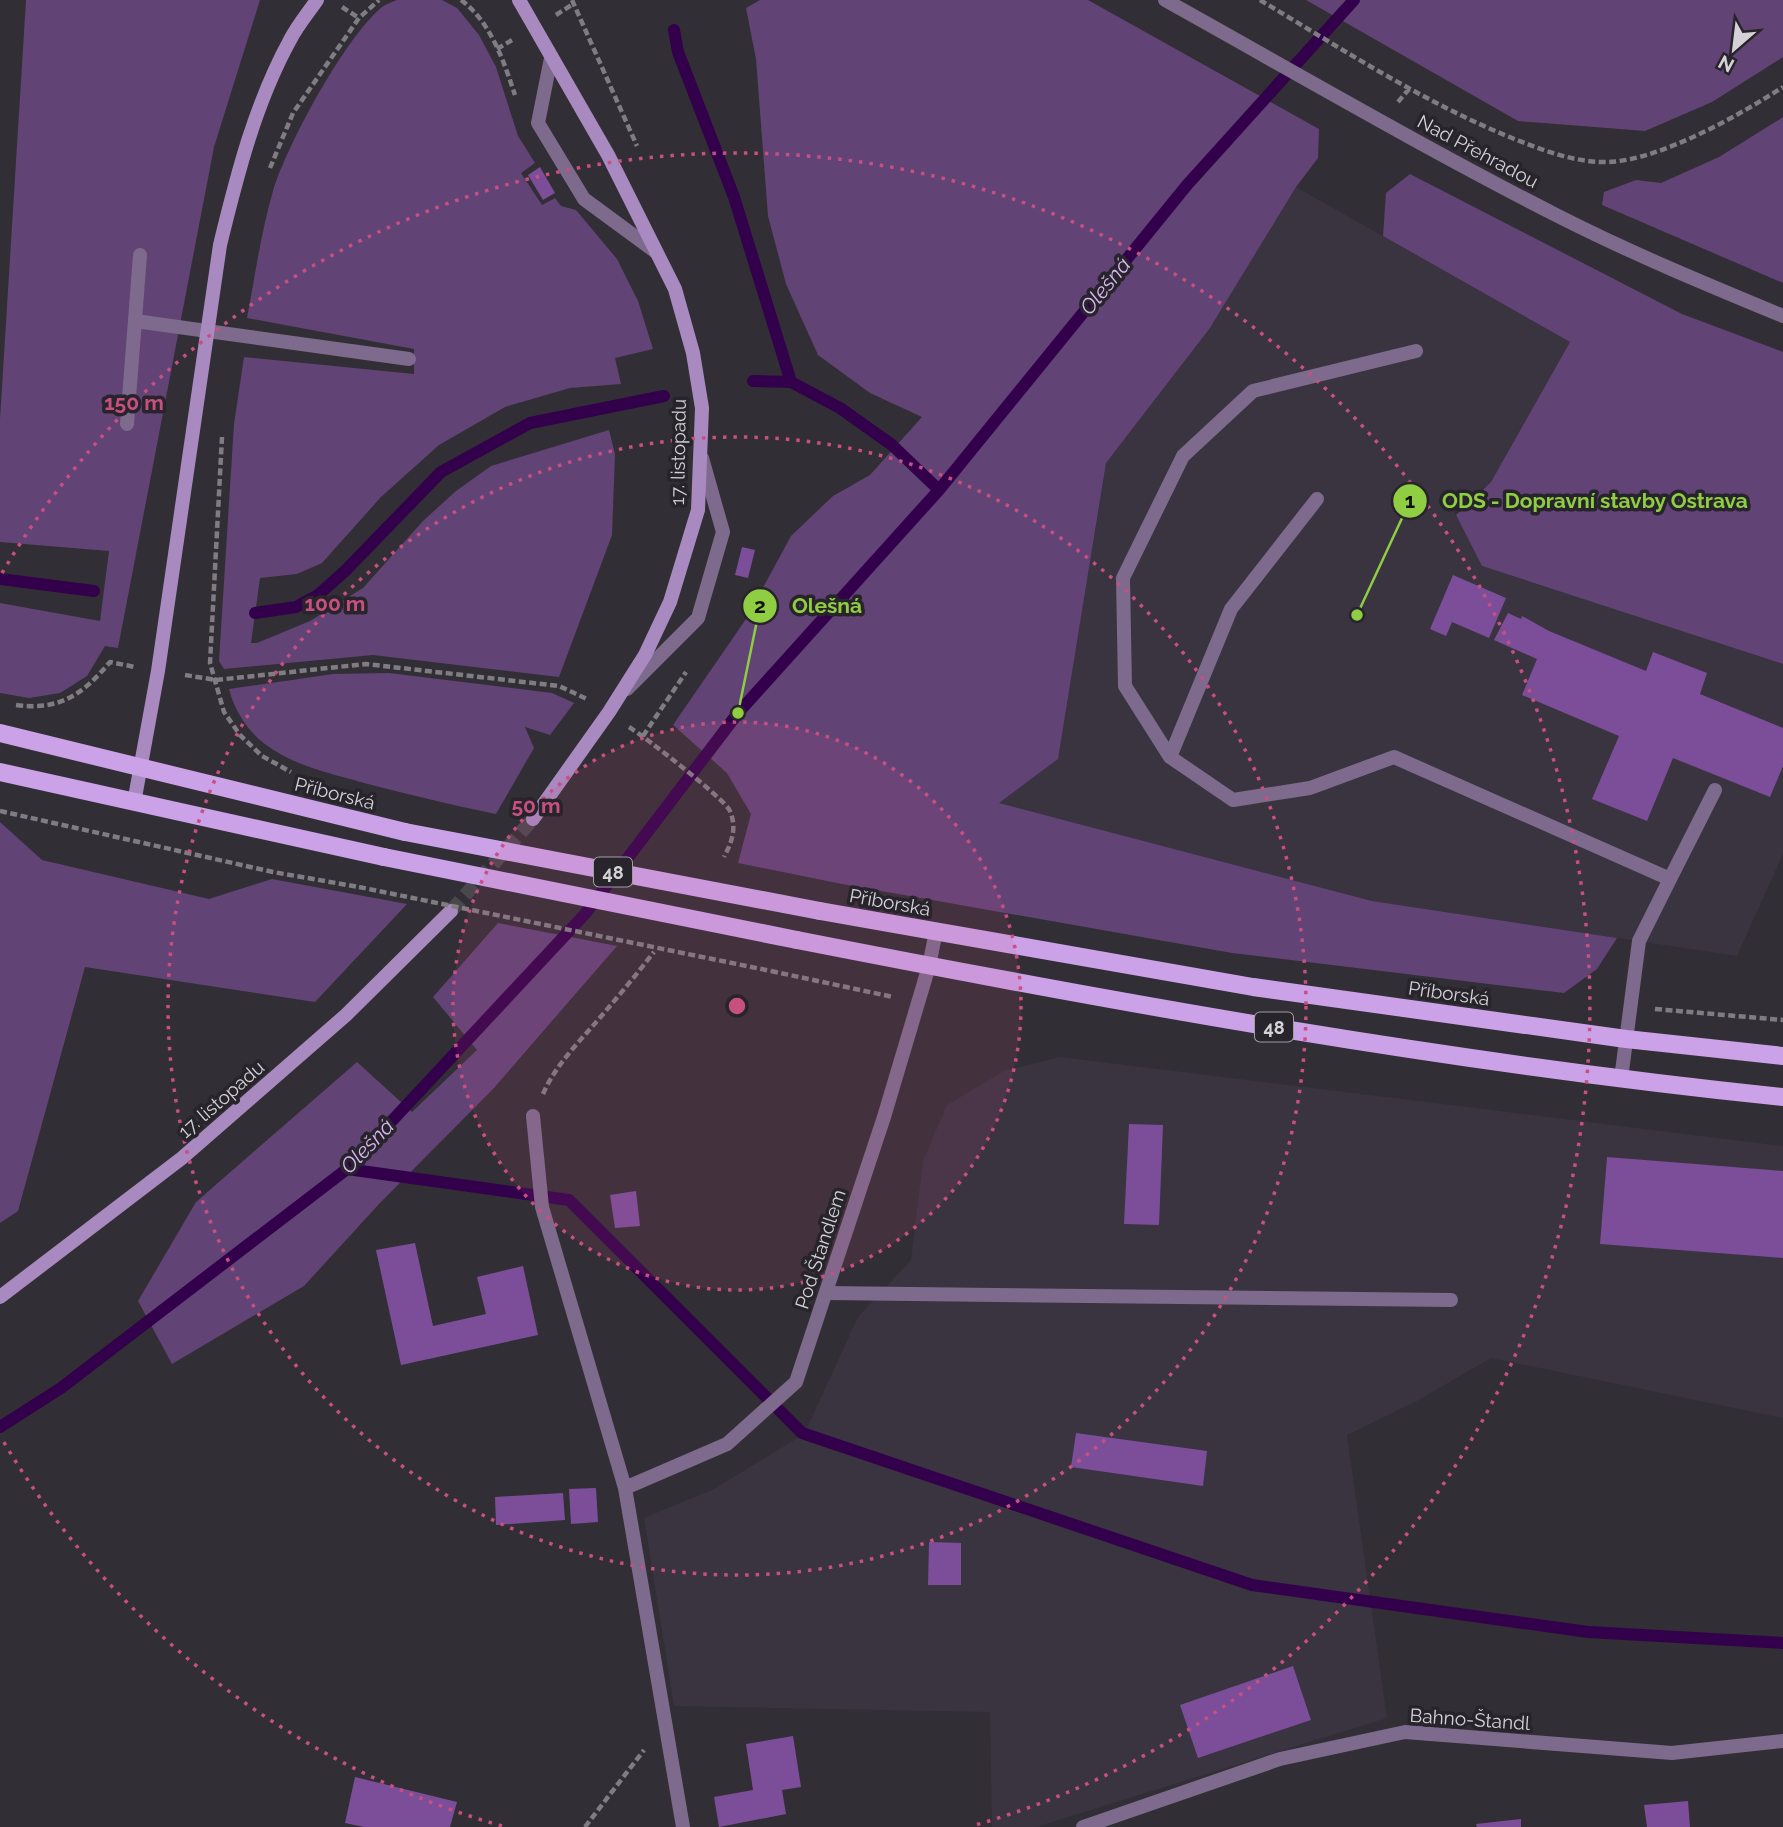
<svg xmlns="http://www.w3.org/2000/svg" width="1783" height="1827" font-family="Raleway,sans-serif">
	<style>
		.built { fill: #3a3340 }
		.green { fill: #614376 }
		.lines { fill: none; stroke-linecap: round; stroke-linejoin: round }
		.stream { stroke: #33004b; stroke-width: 12 }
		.building { fill: #7c4e99 }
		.secondary-tunnel { stroke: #4a474d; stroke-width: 14; stroke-dasharray: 14 7; stroke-linecap: butt }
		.path { stroke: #7f7c82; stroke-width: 4.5; stroke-dasharray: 7 3.5; stroke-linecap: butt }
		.lane { stroke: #7d6a8c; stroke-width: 14 }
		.street { stroke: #7d6a8c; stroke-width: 14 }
		.secondary { stroke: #a98ac0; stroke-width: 14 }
		.primary { stroke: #cba2e8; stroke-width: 18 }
		.path-bridge { stroke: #7f7c82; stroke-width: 4.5; stroke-dasharray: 7 3.5; stroke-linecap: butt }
		.primary-bridge { stroke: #cba2e8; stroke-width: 18 }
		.ring { fill: none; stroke: #c75080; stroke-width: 3.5; stroke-dasharray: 3.5 7 }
		.labels { text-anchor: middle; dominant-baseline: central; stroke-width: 7; stroke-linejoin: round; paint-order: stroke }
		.shield { fill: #28242b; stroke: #a09ea3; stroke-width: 2 }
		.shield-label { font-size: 18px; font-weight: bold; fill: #d4d2d6 }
		.street-label { font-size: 19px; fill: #d4d2d6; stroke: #28242b }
		.water-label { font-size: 21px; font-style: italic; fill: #dbb7f5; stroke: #28242b }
		.centre { fill: #c75080; stroke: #28242b; stroke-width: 3.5 }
		.ring-label { font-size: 21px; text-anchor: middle; font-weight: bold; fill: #c75080; stroke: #28242b; stroke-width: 7; stroke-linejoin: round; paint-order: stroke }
		.leader { fill: none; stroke: #8fcd42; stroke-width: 2.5 }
		.callout-dot { fill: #8fcd42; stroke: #28242b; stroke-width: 2.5 }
		.mark-label { font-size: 21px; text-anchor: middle; font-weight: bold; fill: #111 }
		.callout-label { font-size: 21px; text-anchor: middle; font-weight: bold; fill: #8fcd42; stroke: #28242b; stroke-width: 7; stroke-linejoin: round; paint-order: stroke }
	</style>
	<rect width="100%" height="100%" fill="#322e35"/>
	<path class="built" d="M1296,187L1570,342L1491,482L1453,510L1482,566L1783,664V854L1737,956L1372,901L998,803L1058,759L1106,463L1210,328Z
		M1060,1057L1783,1146V1418L1491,1358L1417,1401L1347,1435L1387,1718L1036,1827H992L990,1712L674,1706L644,1518L714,1489L804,1434L858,1317L911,1260L923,1161L947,1105L1004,1071Z"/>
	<path class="green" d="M26,0H260L214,147L118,648L105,646L87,676L60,693L29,698L0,693V603L100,621L109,551L0,542V419Z
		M397,0H442L457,8L479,35L496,67L518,136L535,163L521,173L542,205L555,198L561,206L576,210L617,259L638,301L653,349L615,358L621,384L570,388L505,407L439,445L381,497L322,563L297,574L260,578L251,643H257L310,621L363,588L423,521L456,491L491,466L609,430L615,454L612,535L559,677L373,655L224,669L219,661L234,424L244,357L414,374V349L247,318C255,276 261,232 273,191C287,145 345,37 382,7C386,4 392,2 397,0Z
		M760,0H1088L1319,129L1318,158L1296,187L1210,328L1106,463L1058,759L999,803L1372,901L1617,938L1597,969L1564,993L1232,953L842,884L738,863L751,814L727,773L673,725L746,619L791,536L833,496L870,475L922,417L870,393L818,355L786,284L768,216L756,59L746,8Z
		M1306,0H1783V57L1712,102L1645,131L1518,121Z
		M1783,117V283L1602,205L1604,192L1636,180L1661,183L1719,157Z
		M1410,174L1682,314L1783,352V664L1482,566L1456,515L1491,482L1570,342L1383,236L1386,193Z
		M389,673L552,693L574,703L550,735L525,727L534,748L496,814C451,805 407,794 364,783C333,774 299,767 272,749C251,736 235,713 229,689L333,674Z
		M0,822L42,860L209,899L272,879L407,904L315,1002L85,967L18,1211L0,1223Z
		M498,923L617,946L493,1089L379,1204L304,1286L172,1364L138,1301L196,1202L357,1062L412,1112L477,1050L433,997Z"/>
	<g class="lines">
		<path class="stream" d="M674,30L678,52L734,197L791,382
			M753,381L791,382L840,408L892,445L939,490
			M0,579L94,591
			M255,613L296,607L318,595L345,571L441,472L530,423L664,396
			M347,1169L569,1200L802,1433L1252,1585L1588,1632L1783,1643
			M0,1427L61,1388L347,1169L585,914L738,713L939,490L1187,185L1354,0"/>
	</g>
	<path class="building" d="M540,167L555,193L543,200L528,175Z
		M742,547L755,550L748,578L735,575Z
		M1453,575L1506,598L1489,638L1452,622L1446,636L1430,629Z
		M1508,613L1521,619L1522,616L1549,631L1646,671L1653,652L1707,673L1700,694L1783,728V766L1770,797L1673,758L1647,821L1592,799L1619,736L1522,695L1537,659L1494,640Z
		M1129,1124L1163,1125L1159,1225L1124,1224Z
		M1607,1157L1783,1171V1258L1600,1244Z
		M636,1191L640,1226L615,1228L610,1195Z
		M415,1243L433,1326L486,1314L477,1277L523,1266L538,1335L401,1365L376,1250Z
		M1076,1433L1207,1451L1203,1486L1071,1467Z
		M596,1488L598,1522L571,1524L569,1489Z
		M563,1493L565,1520L496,1525L495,1497Z
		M929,1542L961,1543V1585H928Z
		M1293,1666L1311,1720L1198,1758L1180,1705Z
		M793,1736L801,1787L782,1790L786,1814L719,1827L714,1797L753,1790L746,1744Z
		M355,1777L457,1802L450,1827H364L345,1823Z
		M1688,1801L1690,1827H1647L1644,1805Z
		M1521,1819V1827H1477L1476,1824Z"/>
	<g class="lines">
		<path class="secondary-tunnel" d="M451,911L533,819"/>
		<path class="path" d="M461,0C491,22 504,62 515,95
			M572,0L637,146
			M1260,0C1342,49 1423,102 1512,138C1543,150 1574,163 1609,162C1660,160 1740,115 1783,87
			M342,7L359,18
			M556,15L573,4
			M497,49L512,40
			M1398,102L1409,89
			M270,168L293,113L359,18L379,0
			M222,437L210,663L224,712L240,735L262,756L291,772
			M185,675L216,680L366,664L559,686L587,699
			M16,705C60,711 83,694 110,662L135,667
			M629,727C645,737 725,799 730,811C737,828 732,842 724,857
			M643,736L686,672
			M0,811L273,872L359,887
			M771,971L893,997
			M1655,1009L1783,1020
			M543,1094C555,1066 578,1043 598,1020C617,998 636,975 654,952
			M585,1827L644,1750"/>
		<path class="lane" d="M551,58L538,123L584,199L656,252
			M135,321L409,359
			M1416,351L1253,391L1183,456L1123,578L1125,686L1170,757L1233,800L1310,788L1394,757L1670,879L1639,941L1621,1079
			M127,424L140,255
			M627,689L698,618L723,532L702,458
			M1170,757L1231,609L1317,499
			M1670,879L1715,790
			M826,1293L1451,1300"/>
		<path class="street" d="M1165,0C1296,73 1426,149 1560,217C1633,254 1708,285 1783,316
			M533,1116L542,1207L625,1488L683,1827
			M625,1488L727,1444L796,1382L884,1117L929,966L936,931
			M1083,1827L1280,1759L1405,1732L1672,1753L1783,1741"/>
		<path class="secondary" d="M519,0L608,155L675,289L693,353L702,408L698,510L670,602L645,655L609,712L533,819
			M134,803L158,671L220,245C237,175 255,104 290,40C297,26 308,13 317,0
			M0,1297L182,1158L346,1015L451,911"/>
		<path class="primary" d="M0,733L405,832
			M0,772L384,857
			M820,911L1253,987L1626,1039L1783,1056
			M797,940C1123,1004 1452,1063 1783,1097"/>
		<path class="path-bridge" d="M359,887L771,971"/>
		<path class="primary-bridge" d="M405,832L820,911
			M384,857L797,940"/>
	</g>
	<circle cx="737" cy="1006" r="284" fill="#c75080" fill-opacity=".12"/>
	<g class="ring">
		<circle cx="737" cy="1006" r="284"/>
		<circle cx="737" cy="1006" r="569"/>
		<path d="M502 1826A853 853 0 0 1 2 1439M2 573A853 853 0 1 1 972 1826"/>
	</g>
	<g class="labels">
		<g class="shield">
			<rect x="594" y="857.5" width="38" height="29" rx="5"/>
			<rect x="1255" y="1012.5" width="38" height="29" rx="5"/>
		</g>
		<g class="shield-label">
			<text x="613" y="872">48</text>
			<text x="1274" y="1027">48</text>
		</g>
		<g class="street-label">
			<text transform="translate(1478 151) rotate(28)">Nad Přehradou</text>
			<text transform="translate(678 452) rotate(-89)">17. listopadu</text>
			<text transform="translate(335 793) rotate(14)">Příborská</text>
			<text transform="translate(890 902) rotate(10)">Příborská</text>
			<text transform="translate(1449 993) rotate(8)">Příborská</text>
			<text transform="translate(221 1099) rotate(-41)">17. listopadu</text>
			<text transform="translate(820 1249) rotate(-72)">Pod Štandlem</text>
			<text transform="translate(1470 1719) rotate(4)">Bahno-Štandl</text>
		</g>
		<g class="water-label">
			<text transform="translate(1105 286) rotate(-51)">Olešná</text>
			<text transform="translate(367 1146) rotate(-46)">Olešná</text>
		</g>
	</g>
	<circle cx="737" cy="1006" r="10" class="centre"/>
	<g class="ring-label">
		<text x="134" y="410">150 m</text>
		<text x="335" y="611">100 m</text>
		<text x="536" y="813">50 m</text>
	</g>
	<path class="leader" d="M1357 615L1410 501M738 713L760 606"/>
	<g class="callout-dot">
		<circle cx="1357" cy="615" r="7"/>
		<circle cx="738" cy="713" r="7"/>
		<circle cx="1410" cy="501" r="18"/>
		<circle cx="760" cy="606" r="18"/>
	</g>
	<g class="mark-label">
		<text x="1410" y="508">1</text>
		<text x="760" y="613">2</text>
	</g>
	<g class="callout-label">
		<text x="1595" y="508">ODS - Dopravní stavby Ostrava</text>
		<text x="827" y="613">Olešná</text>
	</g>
	<g transform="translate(1734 49) rotate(208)" stroke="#28242b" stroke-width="5" paint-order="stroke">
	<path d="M0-5L12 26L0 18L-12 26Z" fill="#d4d2d6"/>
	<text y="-10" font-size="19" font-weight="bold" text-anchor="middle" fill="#d4d2d6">N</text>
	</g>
</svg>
